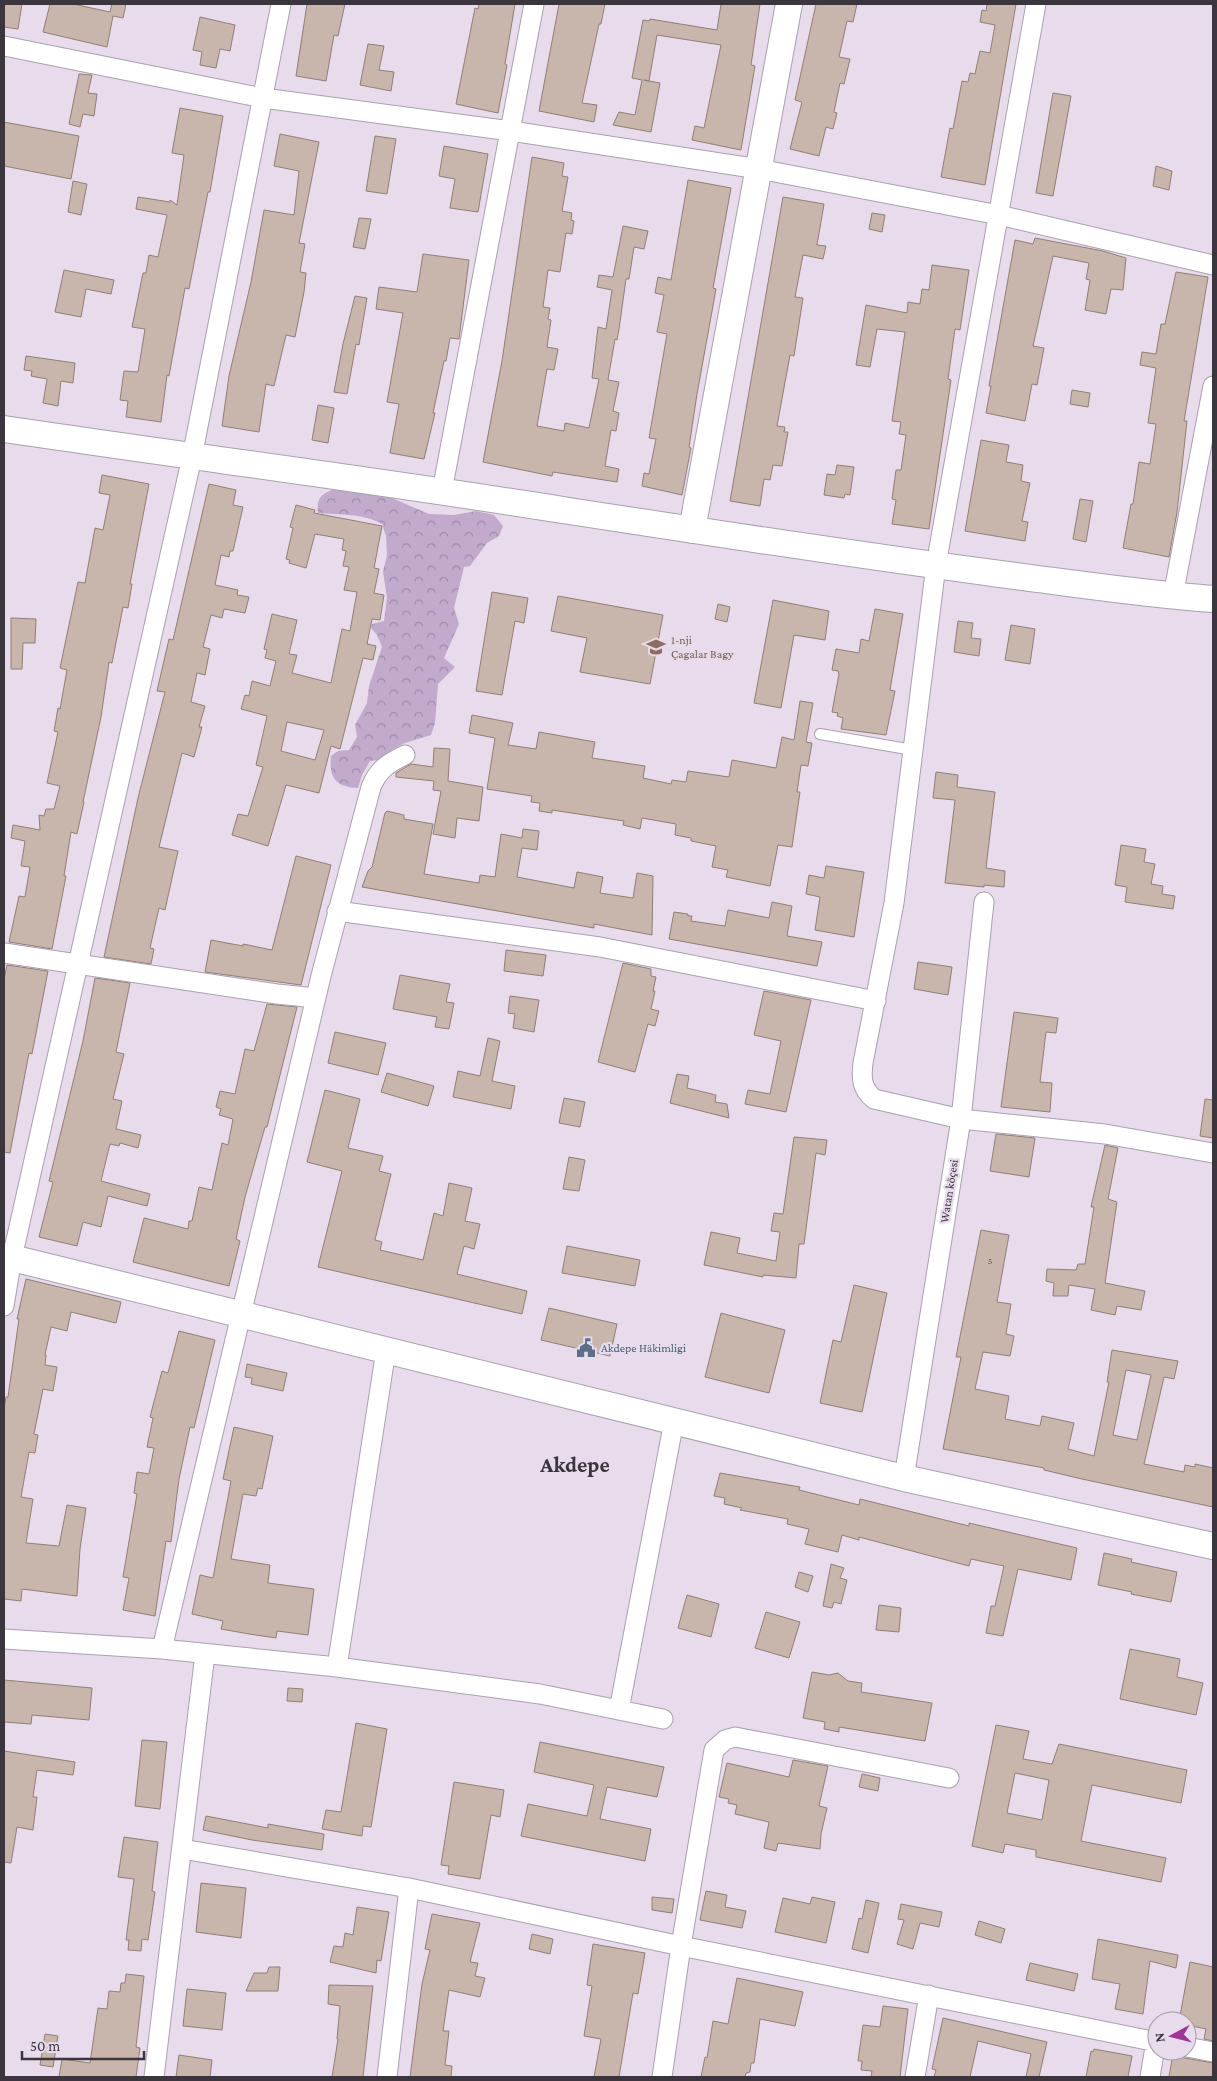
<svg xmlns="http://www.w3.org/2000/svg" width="1217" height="2081" font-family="'Crimson Pro',serif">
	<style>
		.forest { fill: url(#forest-crowns) }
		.building { fill: #c8b5ab; stroke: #917f76; fill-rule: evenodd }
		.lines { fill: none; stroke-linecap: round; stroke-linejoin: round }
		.lane-casing { stroke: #aaa0b0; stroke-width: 12 }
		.street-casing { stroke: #aaa0b0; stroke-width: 21 }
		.secondary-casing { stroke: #aaa0b0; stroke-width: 28 }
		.lane { stroke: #fff; stroke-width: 10 }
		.street { stroke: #fff; stroke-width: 19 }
		.secondary { stroke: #fff; stroke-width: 26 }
		.labels { text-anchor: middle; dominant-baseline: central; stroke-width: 4.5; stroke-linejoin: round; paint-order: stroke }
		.number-label { font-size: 10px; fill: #5e5658 }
		.education-label { font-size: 12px; fill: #785e54; stroke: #e7dbec; text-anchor: start }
		.street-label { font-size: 12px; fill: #3b363d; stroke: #e7dbec }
		.service-label { font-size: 12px; fill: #4e5e75; stroke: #e7dbec; text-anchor: start }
		.town-label { font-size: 22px; font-weight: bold; fill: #3b363d; stroke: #e7dbec }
	</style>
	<defs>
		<pattern id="forest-crowns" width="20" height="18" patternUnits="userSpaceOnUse" patternTransform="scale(1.25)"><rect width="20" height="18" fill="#c1aacc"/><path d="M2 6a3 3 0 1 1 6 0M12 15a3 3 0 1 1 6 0" fill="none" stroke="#9e8ba7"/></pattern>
	</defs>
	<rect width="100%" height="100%" fill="#e7dbec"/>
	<path class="forest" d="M336,488L380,493L429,514L454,515L476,511L494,515L503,526L499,536L487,543L470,566L464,567L454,608L459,624L444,658L455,667L438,684L435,723L431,735L405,743L393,749L378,760L370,761L362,775L358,788C335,787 329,777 331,756L338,751L349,750L357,737L355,725L367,703L369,686L382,647L377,635L371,628L372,624L384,621L387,598L383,571L387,556L386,536L382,524C363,513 339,515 318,513C316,497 322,494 336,488Z"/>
	<path class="building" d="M4,4H22L18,29L4,27Z
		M50,4H73L110,12L112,4H126L123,18L113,16L107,47L43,32Z
		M307,4H345L338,36L334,35L326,81L296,76Z
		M479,4H515L505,64L507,65L498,113L456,104L475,8L478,9Z
		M559,4H605L601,24H599L582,103L597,105L594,122L539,111Z
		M721,4H760L751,65L755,66L741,150L692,140L695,126L704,128L721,45L657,35L649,81L644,80L660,83L651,132L613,125L619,112L635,115L642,80L632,78L643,20L649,21L650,19L717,30Z
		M816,4H857L853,22L847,21L839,57L850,59L844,84L840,83L834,112L837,113L833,129L826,127L819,156L790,149L802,102L795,100Z
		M987,4H1016L985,185L941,177L950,128L953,129L962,81L968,82L970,73L975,74L980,51L990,53L995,25L980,22L982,10L986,11Z
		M200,17L235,25L230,51L220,49L216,68L200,65L202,52L193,50Z
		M368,44L384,46L379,70L394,72L391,91L360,85Z
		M79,74L92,75L88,93L97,94L94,116L83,114L80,127L69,124Z
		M1053,93L1071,96L1053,196L1036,193Z
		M180,108L223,116L210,192H208L189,289L185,288L169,376L167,375L161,422L126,417L128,401L120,400L124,371L138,372L145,329L132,327L143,273H146L149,255L158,257L167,215L136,209L138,197L170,202V200L177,205L184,155L172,153Z
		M4,122L79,136L71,179L4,166Z
		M280,134L319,142L299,243L305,244L300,272L306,273L304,292L295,337L286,335L274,386L266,384L259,432L222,426L229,376L251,282L264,210L294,215L299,171L274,166Z
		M375,136L396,139L387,194L366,191Z
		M444,146L488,154L478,212L450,208L455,179L439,176Z
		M532,157L564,163L562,176L568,177L562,211L572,213L571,220L574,221L572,234L566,233L560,272L548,270L543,307L550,308L548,319L551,320L547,347L558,349L554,370L547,369L537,426L564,431L565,423L589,428L599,379L592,378L598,327L606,329L612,290L597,287L599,275L613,277L623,226L648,231L644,249L634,247L629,279H626L619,329L617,340L615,339L608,380L619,382L613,411L619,413L616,431L611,430L605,466L619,469L617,482L553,472L552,476L483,462L502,361Z
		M1156,166L1172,171L1169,190L1153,186Z
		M688,180L731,188L713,288L716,289L697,394L689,447L691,448L682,495L642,486L644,473L649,474L656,439L649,438L667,334L657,332L664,295L655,293L658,277L671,280Z
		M73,181L87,184L81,215L68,212Z
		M783,197L824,204L817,245L826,246L823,259L803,255L795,297L803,298L794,356L790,355L777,426L785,427L784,432H788L782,466L773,465L770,480L764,479L760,506L730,501Z
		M872,213L885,215L882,232L869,229Z
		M359,218L371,219L365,249L353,247Z
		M1035,238L1103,251L1126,258L1123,290L1111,289L1106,314L1085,310L1090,280L1086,279L1089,263L1053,256L1033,346L1044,348L1037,385L1032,384L1025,421L986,413L991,386H989L1015,240L1033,244Z
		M423,254L469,260L459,339L450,338L446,361H444L433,413H435L424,459L390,453L399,404L387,402L403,313L376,309L379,287L417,292Z
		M932,265L969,270L960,330L955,329L948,379L951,380L929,529L892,524L896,500L892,499L896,470H901L906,435L899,434L901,422L892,421L905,332L877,329L870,367L856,365L866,305L907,313L908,302L920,304L922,289L929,290Z
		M64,270L114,280L111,294L86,289L81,317L55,312Z
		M1176,272L1208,277L1184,421H1187L1177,512L1169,557L1123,548L1131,504H1133L1139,462L1150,464L1156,424L1148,423L1156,368L1140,365L1142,352L1156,354L1161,324H1165Z
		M355,296L367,298L359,345L356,344L347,394L334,392L343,344Z
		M26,356L75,363L73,383L61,381L58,406L43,403L47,379L31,376L32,371L24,370Z
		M1072,390L1090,393L1088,407L1070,404Z
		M318,405L334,408L328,443L312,440Z
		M981,440L1009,445L1006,462L1023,465L1021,481L1030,483L1022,521L1028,522L1025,541L965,531Z
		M837,465L854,467L850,495L845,494L844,498L824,495L827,474L835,475Z
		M102,475L149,484L130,584H132L128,608L123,607L112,663L109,662L101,717L83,802H84L77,834L71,832L64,876H66L52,949L9,942L19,896L25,897L30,867L21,866L25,841L11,838L13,825L40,830L39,815L44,816L46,809H54L60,786L47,783L58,732L54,731L58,708L60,709L67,670L60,668L78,582L85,583L95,528L103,530L110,495L99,493Z
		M209,484L236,490L233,505L243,507L233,551H230L229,557L221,555L215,585L238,590L237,595L249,597L245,613L224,609L222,618L211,615L203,647L210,649L205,675L197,673L191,702L205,706L199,727H202L194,757L182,753L159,847L178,851L165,910L159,908L150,948L154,949L151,964L104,957L138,798L165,692L157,691L169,639L173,640Z
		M1080,499L1093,501L1086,542L1073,539Z
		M296,505L315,510L314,513L382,526L374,568L379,569L374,593L384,595L380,620L372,619L367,644L376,646L373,660L363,658L340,749L331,746L319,793L286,785L268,846L232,835L238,814L248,816L263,767L256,765L267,716L241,709L245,695L249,696L252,681L270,686L276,661L265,658L267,650L264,649L272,614L297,620L289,654L297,655L292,673L331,683L342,629L350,631L357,592L344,590L349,567L343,566L346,551L342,550L344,539L315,534L306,568L289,563L290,560L286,559L293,528L290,527ZM287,722L324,730L315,760L281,751Z
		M492,592L528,598L524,623L515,621L502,695L476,691Z
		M558,596L663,615L650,684L580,672L587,638L551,631Z
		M773,600L829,611L825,640L794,635L781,708L754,703Z
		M718,604L730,607L727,622L715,619Z
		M875,609L903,614L890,690L895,691L886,735L841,729L843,718L837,716L838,713L832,712L839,674L838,671L832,670L836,649L859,653L861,639L869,641Z
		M11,618L36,619L35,643H23L22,669H11Z
		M958,621L973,623L971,638L981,639L979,656L954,652Z
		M1011,625L1035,629L1030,664L1005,660Z
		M800,701L813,703L806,742L812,743L808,766L801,765L797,792H800L792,847L778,845L770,886L726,877L728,870L712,867L716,846L691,841V838L675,835L676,824L642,818L640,829L623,825L624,821L552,810V813L539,811L540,803L531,802L532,796L487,789L495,738L469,733L472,715L513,723L508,745L536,749L539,732L595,742L592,758L645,766L643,778L671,784L672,780L686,782L688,771L729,777L732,760L776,768L782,737L794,740Z
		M434,748L450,749L448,781L483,787L479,821L457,818L455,838L433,834L441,791L433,790L434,781L396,777V773L411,764L433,767Z
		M936,772L958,775L957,787L995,792L986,868L1005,871L1004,887L984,885V887L945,883L955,800L933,798Z
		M387,811L404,815V819L433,824L424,874L479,883L480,875L495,877L501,834L522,838L523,829L539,831L537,850L522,848L517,877L574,888L577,872L603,877L600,893L633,898L637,873L653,876L652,935L594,924V928L362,887L368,871L372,867L385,813Z
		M1121,845L1146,849L1144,862L1155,864L1151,884L1163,886L1162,894L1175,896L1173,909L1125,902L1127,887L1115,885Z
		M296,856L331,865L301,985L205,972L211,940L243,946V944L272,950Z
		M826,866L864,872L854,937L815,930L820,897L806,894L809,875L824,878Z
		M772,902L792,906L787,936L822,942L817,966L669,939L674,912L688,914V916H692L691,921L725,926L728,910L769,918Z
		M506,950L546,955L543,976L504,971Z
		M918,962L952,967L948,995L914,989Z
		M623,963L651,969V976L656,977L653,991H655L651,1009L659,1011L655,1026L648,1024L635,1072L598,1062Z
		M7,965L48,971L32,1054L29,1053L10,1153L4,1152V979Z
		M400,975L450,984L446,1002L454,1003L449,1029L435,1027L437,1017L393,1009Z
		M95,978L130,983L116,1052L124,1054L113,1099L122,1101L116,1129L141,1135L138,1148L120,1143L119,1146L110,1144L101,1181L150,1194L147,1206L108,1196L101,1227L83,1222L77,1246L39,1237L53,1182L49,1181L83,1041Z
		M764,991L811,1000L786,1112L745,1104L748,1090L770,1094L781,1041L754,1035Z
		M510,996L539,1000L534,1032L513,1028L515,1014L508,1013Z
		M267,1004L297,1007L267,1127H265L245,1197L236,1239L240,1241L229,1286L133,1262L144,1218L188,1229L189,1221H192L199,1187L212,1190L222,1143L228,1145L233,1119L219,1115L221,1109L216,1107L220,1091L235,1094L245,1049L254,1051Z
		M1014,1012L1058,1018L1056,1033L1046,1032L1040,1082L1052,1083L1050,1112L1001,1107Z
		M335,1032L386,1043L378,1075L328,1063Z
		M488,1038L500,1041L492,1081L515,1086L511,1109L453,1097L458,1071L480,1076Z
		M387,1073L434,1086L428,1106L381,1092Z
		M677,1074L689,1076L687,1088L716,1095L715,1102L727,1104L729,1118L670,1103Z
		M325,1090L360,1099L348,1148L383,1156L379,1171L391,1174L375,1240L382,1242L380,1250L423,1260L434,1213L443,1216L449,1183L472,1188L465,1221L480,1224L474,1249L464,1246L457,1274L527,1291L522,1314L318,1267L342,1171L307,1162Z
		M564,1098L585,1102L580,1127L559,1123Z
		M1205,1099L1213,1100V1138L1200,1136Z
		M996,1134L1035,1138L1029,1177L990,1171Z
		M794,1137L827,1140L825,1155L816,1153L804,1244H799L796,1278L763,1275V1277L704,1265L711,1232L740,1238L737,1253L776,1261L780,1232L771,1231L774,1213L783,1214Z
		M1105,1145L1118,1148L1108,1199L1117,1202L1105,1283L1145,1291L1141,1310L1117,1306L1115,1315L1091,1310L1095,1289L1069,1285L1068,1296H1053L1054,1283L1046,1281L1047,1269L1076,1270L1078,1264H1085L1094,1207H1091Z
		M569,1157L585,1160L579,1191L563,1189Z
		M981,1230L1009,1235L997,1302L1011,1304L1006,1334L1014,1336L1010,1356L983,1352L975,1389L1009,1396L1005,1419L1040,1426L1042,1416L1074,1423L1068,1449L1094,1456L1109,1382H1107L1112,1350L1178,1361L1174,1379L1164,1377L1144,1464L1184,1472L1185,1465L1195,1467V1464L1213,1468V1507L1082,1479L1044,1470V1468L943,1449L961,1357H956ZM1126,1370L1151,1375L1137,1440L1113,1435Z
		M567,1246L640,1260L635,1286L562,1273Z
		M26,1279L121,1302L116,1323L71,1312L67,1331L51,1327L45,1355H46L45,1365L57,1367L53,1391L43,1389L34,1434L38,1435L35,1453L29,1452L21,1497L33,1499L26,1543L59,1546L67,1505L86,1508L80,1549L77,1596L22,1589L21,1601L4,1599V1408L6,1397H8L19,1319H17Z
		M854,1285L887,1293L862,1412L820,1403L833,1340L841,1342Z
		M549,1308L617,1324L610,1356L541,1340Z
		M721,1313L785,1330L769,1393L705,1377Z
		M179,1331L215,1340L194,1428L190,1427L179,1479L171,1542L166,1541L155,1616L123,1610L129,1578L123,1577L137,1494L134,1493L137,1472L149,1474L154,1448L147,1447L153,1418L150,1417L162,1371L168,1373Z
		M247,1364L287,1373L283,1391L251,1384L252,1378L245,1377Z
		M234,1427L273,1436L262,1489L258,1488L256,1496L243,1494L231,1559L270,1565L268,1583L314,1589L308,1635L277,1631L276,1638L249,1634L221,1629L223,1621L192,1614L200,1575L213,1578L231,1481L223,1479Z
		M720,1473L800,1487L799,1490L859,1505L860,1499L969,1526V1523L1077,1548L1071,1580L1018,1569L1003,1636L986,1633L991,1606H995L1004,1566L971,1559L969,1566L859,1537V1540L842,1535L838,1552L805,1544L809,1529L787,1524L788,1519L740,1510L742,1508L724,1504L725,1498L714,1496Z
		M1104,1553L1132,1559L1131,1562L1177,1572L1171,1602L1131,1594L1132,1592L1098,1585Z
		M831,1564L844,1568L840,1578L847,1580L841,1604L834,1602L832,1608L823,1606Z
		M799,1572L813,1576L808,1592L795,1587Z
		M687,1595L719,1604L711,1637L678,1628Z
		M879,1605L901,1608L899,1632L876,1630Z
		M766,1612L800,1622L789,1658L755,1648Z
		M1130,1649L1180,1659L1177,1677L1203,1683L1196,1715L1120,1699Z
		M812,1672L829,1675L838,1673L848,1681L862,1683L861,1692L932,1703L925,1741L839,1727V1732L824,1729L825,1722L803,1718Z
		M4,1680L92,1688L89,1720L32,1715L31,1724L4,1722Z
		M288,1688L303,1689L302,1702L287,1701Z
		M356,1723L387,1729L371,1827L363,1826L362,1836L322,1829L326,1810L341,1812Z
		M996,1725L1029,1731L1023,1759L1052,1764L1059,1744L1187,1770L1181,1803L1092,1785L1081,1841L1166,1858L1161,1882L1036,1857V1850L1005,1844L1003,1853L972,1846ZM1015,1773L1049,1780L1042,1820L1007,1813Z
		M142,1740L167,1742L160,1809L135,1806Z
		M540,1742L664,1767L657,1797L607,1787L600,1819L651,1829L645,1861L521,1836L528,1804L587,1816L594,1785L534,1772Z
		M4,1751L75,1762L73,1775L37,1770L33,1797H37L33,1830L17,1827L11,1863L4,1862Z
		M793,1760L828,1766L819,1806L827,1808L821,1834L820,1849L778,1843L776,1851L764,1848L769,1822L735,1814L737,1805L728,1803L729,1799L719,1797L727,1763L789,1777Z
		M862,1774L880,1778L878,1791L859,1787Z
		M454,1782L504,1790L500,1817L491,1815L480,1879L448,1874L449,1866L441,1865Z
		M206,1816L268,1828V1824L324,1834L322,1850L252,1840L203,1830Z
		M124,1837L158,1842L152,1891L155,1892L148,1940L142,1939L141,1951L128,1950L129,1940H126L134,1879L118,1877Z
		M201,1883L246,1888L241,1938L196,1932Z
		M706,1891L727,1895L725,1907L746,1911L742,1928L700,1920Z
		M652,1897L674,1899L672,1913L652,1910Z
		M812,1897L835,1902L826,1943L775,1932L783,1898L810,1904Z
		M866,1900L879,1903L868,1953L852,1949L859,1918L862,1919Z
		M901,1904L942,1912L939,1927L920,1923L913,1949L897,1944L904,1920L898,1919Z
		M357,1907L389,1912L381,1961L377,1960L376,1973L330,1962L334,1946L343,1947L345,1933L353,1935Z
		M432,1914L480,1923L470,1962L478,1963L475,1976L485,1978L480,1997L449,1990L443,2031H449L445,2065L452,2066L451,2077H410L422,1984L430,1950L425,1949Z
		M979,1921L1005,1929L1001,1943L975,1935Z
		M532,1934L553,1939L550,1954L529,1949Z
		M1098,1939L1178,1955L1176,1968L1150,1961L1143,2014L1115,2009L1120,1984L1092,1979Z
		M593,1944L645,1953L638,1994L633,1993L619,2077H594L601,2039L584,2036L592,1986L587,1985Z
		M1190,1962L1213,1967V2041L1204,2039L1206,2029L1187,2025V2021H1179Z
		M1030,1963L1078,1974L1074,1991L1026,1980Z
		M269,1967H280L278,1991H246L254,1973H267Z
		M126,1974L144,1976L136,2047L140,2048L136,2077H59L62,2059L90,2063L98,2008L107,2009L109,1991L120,1992L121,1983H125Z
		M737,1978L803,1992L795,2026L760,2019L754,2063H751L750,2072L746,2073L745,2077H701L705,2057L707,2058L713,2021L728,2024Z
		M329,1985L373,1986L363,2077H332L338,2039H337L340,2006L328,2004Z
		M187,1989L226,1993L222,2030L183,2026Z
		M883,2006L908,2009L900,2077H871L872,2071L861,2070L862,2061H858L863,2025L880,2027Z
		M943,2018L1047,2042L1039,2077H1026L1031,2054L978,2041L970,2077H934L936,2070L932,2069Z
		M45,2034L58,2036L53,2067L40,2065Z
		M1094,2049L1132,2056L1128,2077H1086L1091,2051L1093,2052Z
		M1173,2053L1185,2058L1213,2063V2077H1169Z
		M179,2055L212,2060L210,2077H176Z"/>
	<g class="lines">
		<g class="lane-casing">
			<path id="lane" d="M820,734L913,750"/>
		</g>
		<g class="street-casing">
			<path id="street" d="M1036,4L936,565L894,903L863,1063C861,1079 862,1089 874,1099L961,1119L1105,1134L1213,1153
				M4,46L263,98L511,131L759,169L999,215L1213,265
				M442,491L534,4
				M1173,596L1213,386
				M337,911L600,947L876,1001
				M4,953L277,994L316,998
				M4,1306L12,1258L192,457L281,4
				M904,1478L961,1119L984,902
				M4,1639L162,1649L337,1667L540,1694L663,1719
				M162,1649L321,976L371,787C378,770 388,763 405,755
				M337,1667L386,1350
				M619,1710L674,1421
				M182,1849L409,1888L681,1946L1157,2042
				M1187,2047L1213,2052
				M154,2077L205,1654
				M387,2077L409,1888
				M662,2077L681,1946L714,1750L725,1740L735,1737L949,1778
				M915,2077L929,1995
				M1150,2077L1156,2041"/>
		</g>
		<g class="secondary-casing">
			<path id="secondary" d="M4,429C192,457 381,481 569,511C712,533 856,555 1000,574C1071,583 1142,594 1213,599
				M692,530L789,4
				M4,1256L904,1478L1213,1546"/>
		</g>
		<use href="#lane" class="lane"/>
		<use href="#street" class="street"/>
		<use href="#secondary" class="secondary"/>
	</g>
	<defs>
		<g id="school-bare" transform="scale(1.5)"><path d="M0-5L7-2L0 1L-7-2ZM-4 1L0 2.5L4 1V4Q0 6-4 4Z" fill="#8d6e63" stroke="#e7dbec" stroke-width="2.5" paint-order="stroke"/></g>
		<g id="civic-bare" transform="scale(1.5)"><path d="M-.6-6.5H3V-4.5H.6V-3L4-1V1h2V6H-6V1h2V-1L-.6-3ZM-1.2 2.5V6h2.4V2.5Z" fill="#5c6f8a" stroke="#e7dbec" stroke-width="2.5" paint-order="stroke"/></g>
	</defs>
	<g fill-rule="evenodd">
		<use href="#school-bare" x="656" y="647"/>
		<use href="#civic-bare" x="586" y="1348"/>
	</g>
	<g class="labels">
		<g class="number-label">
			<text x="990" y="1260">5</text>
		</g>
		<g class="education-label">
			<text x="671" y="640">1-nji<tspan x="671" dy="14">Çagalar Bagy</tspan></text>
		</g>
		<g class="street-label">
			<text transform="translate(949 1191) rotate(-81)">Watan köçesi</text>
		</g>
		<g class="service-label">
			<text x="601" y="1348">Akdepe Häkimligi</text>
		</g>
		<g class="town-label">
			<text x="575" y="1464">Akdepe</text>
		</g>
	</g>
	<rect width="1217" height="2081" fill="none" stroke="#3b363d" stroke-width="10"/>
	<g transform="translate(1172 2036) rotate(263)"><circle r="24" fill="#e7dbec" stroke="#a299a6"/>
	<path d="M0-4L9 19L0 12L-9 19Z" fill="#9f3597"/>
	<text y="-8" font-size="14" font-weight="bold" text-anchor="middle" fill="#3b363d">N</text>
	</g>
	<path d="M22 2051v8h122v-8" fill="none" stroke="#3b363d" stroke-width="2.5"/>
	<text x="30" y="2051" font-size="15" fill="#3b363d" stroke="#e7dbec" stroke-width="4" paint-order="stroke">50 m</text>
</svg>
